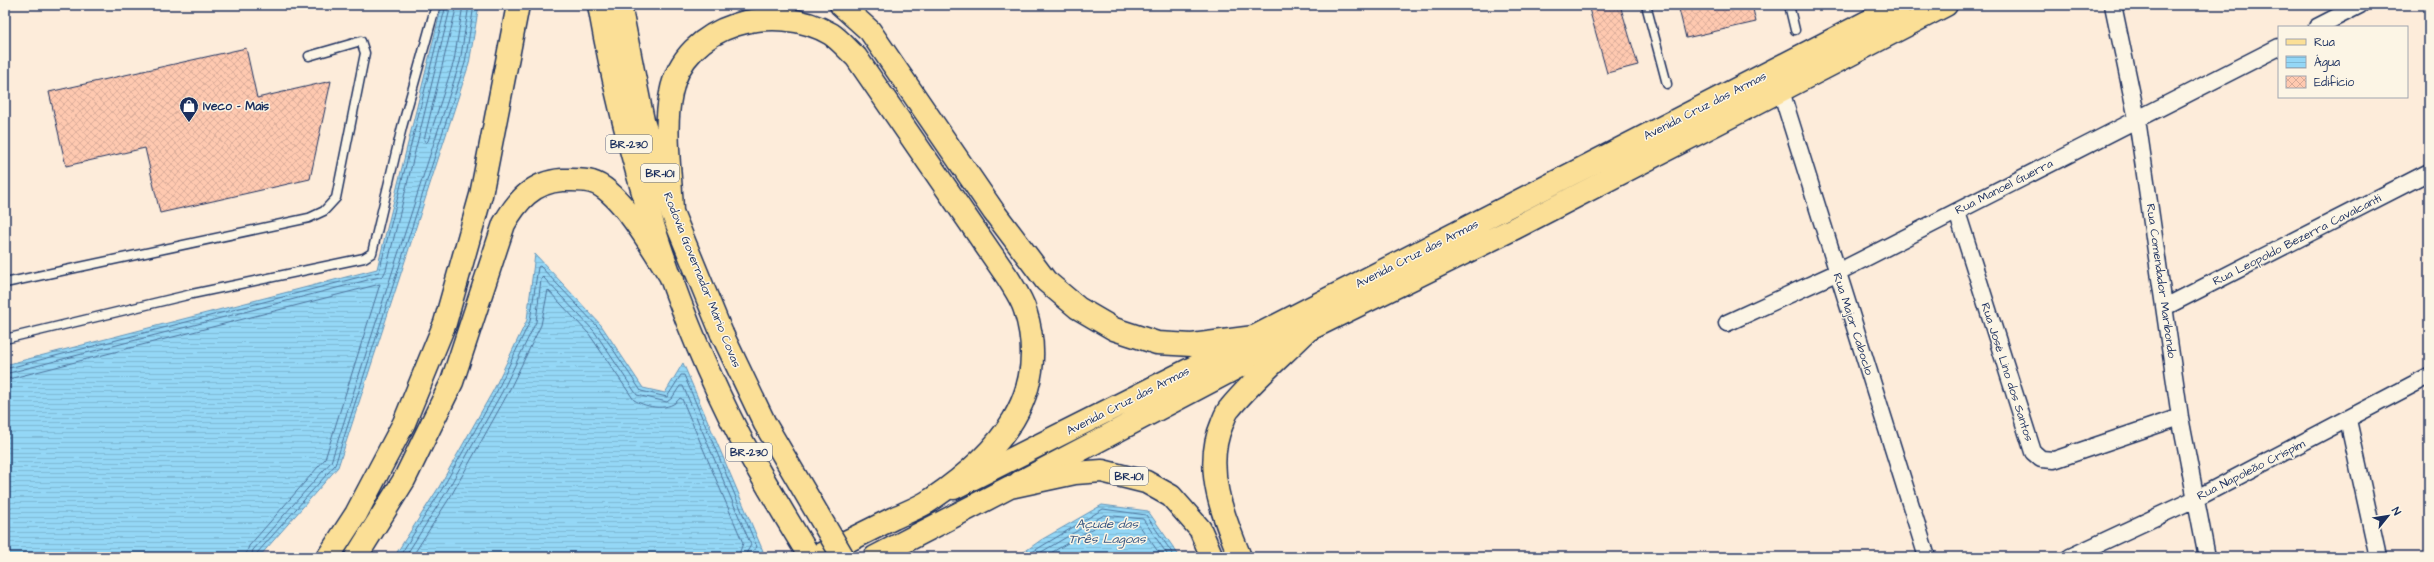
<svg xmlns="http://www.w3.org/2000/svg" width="2434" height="562" font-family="'Architects Daughter',sans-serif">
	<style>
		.water { fill: url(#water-rules); stroke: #6494b9 }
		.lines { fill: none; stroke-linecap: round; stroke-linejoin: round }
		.shore { stroke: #4b729b; stroke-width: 1 }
		.building { fill: url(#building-cross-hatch); stroke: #1b2f5e }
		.service-casing { stroke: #1b2f5e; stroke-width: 11 }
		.minor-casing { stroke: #1b2f5e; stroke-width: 19 }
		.primary-casing { stroke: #1b2f5e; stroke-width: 25 }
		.trunk-casing { stroke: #1b2f5e; stroke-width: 25 }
		.service { stroke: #fcf5e5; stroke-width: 8 }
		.minor { stroke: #fcf5e5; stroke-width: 16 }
		.primary { stroke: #fbdf96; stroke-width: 22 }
		.trunk { stroke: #fbdf96; stroke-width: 22 }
		.trunk-bridge-casing { stroke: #1b2f5e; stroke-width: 25; stroke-linecap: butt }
		.trunk-bridge { stroke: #fbdf96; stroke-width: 22 }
		.labels { text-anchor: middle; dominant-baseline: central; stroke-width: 3; stroke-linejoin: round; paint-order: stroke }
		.shield { fill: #fcf5e5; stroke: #5e6a86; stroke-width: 1 }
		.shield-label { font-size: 11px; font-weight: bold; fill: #1b2f5e }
		.poi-label { font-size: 12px; font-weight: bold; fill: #1b2f5e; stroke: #fcf5e5; text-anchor: start }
		.street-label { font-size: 12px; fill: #1b2f5e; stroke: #fcf5e5 }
		.water-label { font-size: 13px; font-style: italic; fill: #395984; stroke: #fcf5e5 }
	</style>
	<defs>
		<pattern id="water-rules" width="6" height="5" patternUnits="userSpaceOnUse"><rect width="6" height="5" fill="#94d7f6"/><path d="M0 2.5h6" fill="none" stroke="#7fb9d5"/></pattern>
		<pattern id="building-cross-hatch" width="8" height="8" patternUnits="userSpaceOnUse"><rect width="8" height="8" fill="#ffc9b0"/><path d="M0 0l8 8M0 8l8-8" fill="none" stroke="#daad9a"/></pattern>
	</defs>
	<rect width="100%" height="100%" fill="#fdecda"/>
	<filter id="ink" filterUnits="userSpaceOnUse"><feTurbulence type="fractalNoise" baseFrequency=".025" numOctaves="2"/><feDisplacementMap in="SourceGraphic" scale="8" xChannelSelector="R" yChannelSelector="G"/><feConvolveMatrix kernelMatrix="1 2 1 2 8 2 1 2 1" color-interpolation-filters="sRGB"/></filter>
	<g filter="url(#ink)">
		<path class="water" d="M442,5H479L469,64L338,467L259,557H5V365L377,269Z
			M535,254L601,325L643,388L665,393L683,363L763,551L749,557H394L439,487L494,389L527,320Z
			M1102,505L1148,511L1180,557H1017L1041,540Z"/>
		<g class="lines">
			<path class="shore" d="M457,5L424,140L426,143L428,141L454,61L463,5
				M5,369L379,272L446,5
				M5,374L383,276L386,270L451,5
				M5,380L380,284L325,459L249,546L245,557
				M251,557L253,550L331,462L460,62L469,5
				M256,557L257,553L335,465L465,63L474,5
				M399,557L442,489L497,391L530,321L538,267L540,266L598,327L641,391L667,397L681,375H684L757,547L750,553L749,557
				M405,557L447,491L502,392L536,322L541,279L543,277L594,331L637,395L667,402L672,398L680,386H683L751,545L744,557
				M412,557L452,494L507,395L541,325L548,290L589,334L634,400C647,408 670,412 680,398L682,399L743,543L738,557
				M1024,557L1103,509L1146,515L1175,557
				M1033,557L1104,515L1143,519L1169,557
				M1044,557L1105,521L1139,525L1162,557"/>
		</g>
		<path class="building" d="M1588,5H1620L1638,65L1607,73Z
			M1694,5L1696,8L1709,5H1752L1756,22L1686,38L1679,9Z
			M246,48L257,98L331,81L310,179L160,213L145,148L66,166L49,92Z"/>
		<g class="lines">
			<g class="service-casing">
				<path id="service" d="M1646,5L1667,84
					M1789,5L1795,30
					M5,283L309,218L324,211L336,198L365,53L361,41L309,56
					M5,339L192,294L364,258L372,253L402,127L436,5"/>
			</g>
			<g class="minor-casing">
				<path id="minor" d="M2113,5L2137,119L2180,417L2207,557
					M2317,27L2360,5
					M1781,91L1927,557
					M1957,212L2033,452L2041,459L2054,460L2180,417
					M2165,307L2429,172
					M1727,323L1836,273L2279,47
					M2348,420L2378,557
					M2070,557L2197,498L2429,376"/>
			</g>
			<g class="primary-casing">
				<path id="primary" d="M1020,482L1308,330L1515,228L1946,5
					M954,488L1254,337L1900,5"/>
			</g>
			<g class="trunk-casing">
				<path id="trunk" d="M599,5C625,152 671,304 740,437C762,478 786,518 810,557
					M620,5L643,121L672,212L722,334
					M841,5L870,31L994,212L1046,281L1078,308L1114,329L1157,343L1192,345L1254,337
					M672,212C671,173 663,131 671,93C684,23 776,1 831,34C840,40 848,50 856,57L1008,278C1014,288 1022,299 1025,310C1052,395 998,454 932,499C921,507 907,512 894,518C868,531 842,544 815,557
					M328,557L356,514L404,423L445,323L481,195L518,5
					M356,557L404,480L452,382L504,224C517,201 533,182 562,180C572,180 583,179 592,182C621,190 656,255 673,280
					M875,557L1010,487L1075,473L1102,471L1146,482L1171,496L1200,529L1212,557
					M1240,557C1223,516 1203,468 1222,424C1224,419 1226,412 1230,408C1253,380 1282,356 1308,330"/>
			</g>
			<use href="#service" class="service"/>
			<use href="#minor" class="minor"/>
			<use href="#primary" class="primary"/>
			<use href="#trunk" class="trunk"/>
			<g class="trunk-bridge-casing">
				<path id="trunk-bridge" d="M722,334L765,424L843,557"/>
			</g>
			<use href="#trunk-bridge" class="trunk-bridge"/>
		</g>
	</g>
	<defs>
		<g id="shop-pin" transform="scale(1)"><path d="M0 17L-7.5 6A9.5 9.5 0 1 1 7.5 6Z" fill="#1b2f5e" stroke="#fcf5e5"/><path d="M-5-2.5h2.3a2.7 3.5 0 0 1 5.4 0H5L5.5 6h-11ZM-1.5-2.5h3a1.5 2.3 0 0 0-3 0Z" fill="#fff"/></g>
	</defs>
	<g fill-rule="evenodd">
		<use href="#shop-pin" x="189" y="106"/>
	</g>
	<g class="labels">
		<g class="shield">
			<rect x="606" y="135" width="46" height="18" rx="3"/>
			<rect x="641" y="164" width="38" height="18" rx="3"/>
			<rect x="726" y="443" width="46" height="18" rx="3"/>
			<rect x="1110" y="467" width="38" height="18" rx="3"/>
		</g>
		<g class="shield-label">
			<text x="629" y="144">BR-230</text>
			<text x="660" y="173">BR-101</text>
			<text x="749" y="452">BR-230</text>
			<text x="1129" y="476">BR-101</text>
		</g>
		<g class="poi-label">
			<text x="203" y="106">Iveco - Mais</text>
		</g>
		<g class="street-label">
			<text transform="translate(1705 106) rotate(-27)">Avenida Cruz das Armas</text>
			<text transform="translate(2004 187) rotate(-27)">Rua Manoel Guerra</text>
			<text transform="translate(2297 240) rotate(-27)">Rua Leopoldo Bezerra Cavalcanti</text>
			<text transform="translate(1417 254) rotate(-27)">Avenida Cruz das Armas</text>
			<text transform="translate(702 280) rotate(68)">Rodovia Governador Mário Covas</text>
			<text transform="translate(2161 281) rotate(82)">Rua Comendador Maribondo</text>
			<text transform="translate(1853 324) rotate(72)">Rua Major Caboclo</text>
			<text transform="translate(2007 372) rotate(72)">Rua José Lino dos Santos</text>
			<text transform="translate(1128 401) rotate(-27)">Avenida Cruz das Armas</text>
			<text transform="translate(2251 470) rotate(-27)">Rua Napoleão Crispim</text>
		</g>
		<g class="water-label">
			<text x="1107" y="524">Açude das<tspan x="1107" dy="15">Três Lagoas</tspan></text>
		</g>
	</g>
	<rect width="2434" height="562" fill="none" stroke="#fcf5e5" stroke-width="20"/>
	<rect x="10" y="10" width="2414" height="542" fill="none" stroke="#1b2f5e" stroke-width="1.5" filter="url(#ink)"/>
	<rect x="2278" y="26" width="130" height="72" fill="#fcf5e5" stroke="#a2a6af"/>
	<rect x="2286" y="39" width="20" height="6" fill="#fbdf96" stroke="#a2a6af"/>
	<text x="2314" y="46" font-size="12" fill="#1b2f5e">Rua</text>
	<rect x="2286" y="56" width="20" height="12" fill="url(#water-rules)" stroke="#a2a6af"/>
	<text x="2314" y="66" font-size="12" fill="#1b2f5e">Água</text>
	<rect x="2286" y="76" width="20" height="12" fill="url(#building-cross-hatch)" stroke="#a2a6af"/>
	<text x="2314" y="86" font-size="12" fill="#1b2f5e">Edifício</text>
	<g transform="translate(2388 516) rotate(60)" stroke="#fcf5e5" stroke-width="3" paint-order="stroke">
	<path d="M0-3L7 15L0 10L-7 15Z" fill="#1b2f5e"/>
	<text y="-6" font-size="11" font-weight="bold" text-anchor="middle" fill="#1b2f5e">N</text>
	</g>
</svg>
